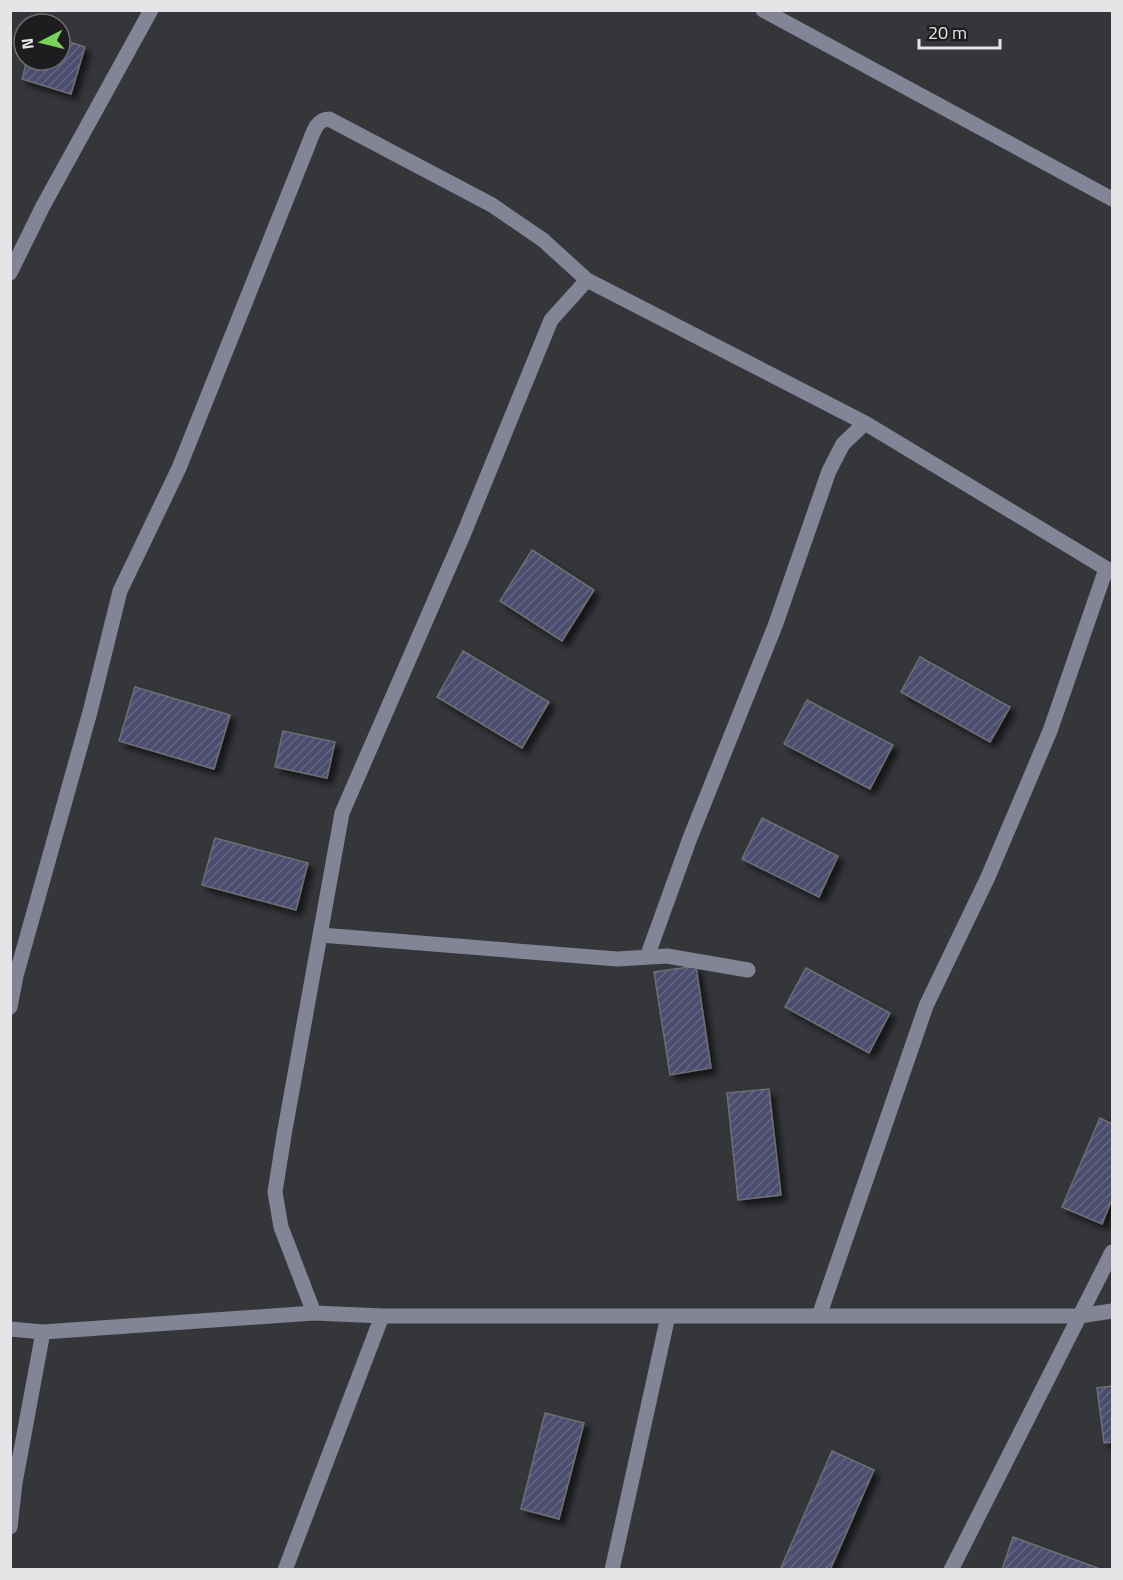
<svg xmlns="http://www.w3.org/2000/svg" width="1123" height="1580" font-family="'Titillium Web',sans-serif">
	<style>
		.building { fill: url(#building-hatch); stroke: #6e6e73; stroke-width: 1.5; filter: url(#shadow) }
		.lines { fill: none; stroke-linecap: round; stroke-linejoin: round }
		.minor { stroke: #838495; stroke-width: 15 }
	</style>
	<defs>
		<pattern id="building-hatch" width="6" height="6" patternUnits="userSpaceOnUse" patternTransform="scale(1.5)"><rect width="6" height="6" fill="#4b4d6e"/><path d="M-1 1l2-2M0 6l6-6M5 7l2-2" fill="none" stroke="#656683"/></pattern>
		<filter id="shadow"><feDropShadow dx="5.5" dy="5.5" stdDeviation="3" flood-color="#0009"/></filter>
	</defs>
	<rect width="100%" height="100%" fill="#35363a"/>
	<path class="building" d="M60,39L85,47L71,94L22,79L27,60H60Z
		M532,550L594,590L562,641L500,601Z
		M463,651L549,702L522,748L437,697Z
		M920,657L1010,707L990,742L901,692Z
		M135,687L230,715L214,769L119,741Z
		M807,700L893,745L870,789L784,744Z
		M283,731L335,742L327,778L275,767Z
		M762,818L838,856L819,897L742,859Z
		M215,838L308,863L296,910L202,885Z
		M696,966L711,1068L670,1075L654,972Z
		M806,968L890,1013L869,1053L785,1007Z
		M769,1089L781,1195L738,1200L727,1093Z
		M1100,1118L1112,1124V1199L1102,1224L1062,1207Z
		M1112,1386V1442L1104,1443L1097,1388Z
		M545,1413L584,1423L559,1519L521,1509Z
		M832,1451L874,1470L830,1570H780Z
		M1013,1537L1103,1570H1002Z"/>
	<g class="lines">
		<path class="minor" d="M763,10L1112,199
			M10,273L43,206L151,10
			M321,935L617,959L667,956L748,970
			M647,957L690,838L775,626L829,471L843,444L865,423
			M10,1007L16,976L90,712L120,591L179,468L307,148C312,137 315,119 329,119L492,205L543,240L587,280L865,423L1112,572
			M314,1313L281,1227L275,1192L284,1135L342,813L464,533L551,320L587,280
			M819,1316L926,1006L988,877L1050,731L1106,569
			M10,1329L43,1332L314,1313L382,1316H1079L1112,1311
			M10,1527L15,1483L43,1332
			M285,1570L382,1316
			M612,1570L668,1316
			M951,1570L1112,1252"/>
	</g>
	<rect width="1123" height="1580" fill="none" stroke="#e5e5e8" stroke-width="24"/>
	<g transform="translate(42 42) rotate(263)"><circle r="28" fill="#1d1d1f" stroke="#6d6d6f" stroke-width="1.5"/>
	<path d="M0-4.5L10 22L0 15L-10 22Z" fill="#78d158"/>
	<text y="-9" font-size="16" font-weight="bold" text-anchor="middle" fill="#e5e5e8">N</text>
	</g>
	<path d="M919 39v9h81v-9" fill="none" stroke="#e5e5e8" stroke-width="3"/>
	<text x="928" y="39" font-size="18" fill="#e5e5e8" stroke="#1d1d1f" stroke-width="4.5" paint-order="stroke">20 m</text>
</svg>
